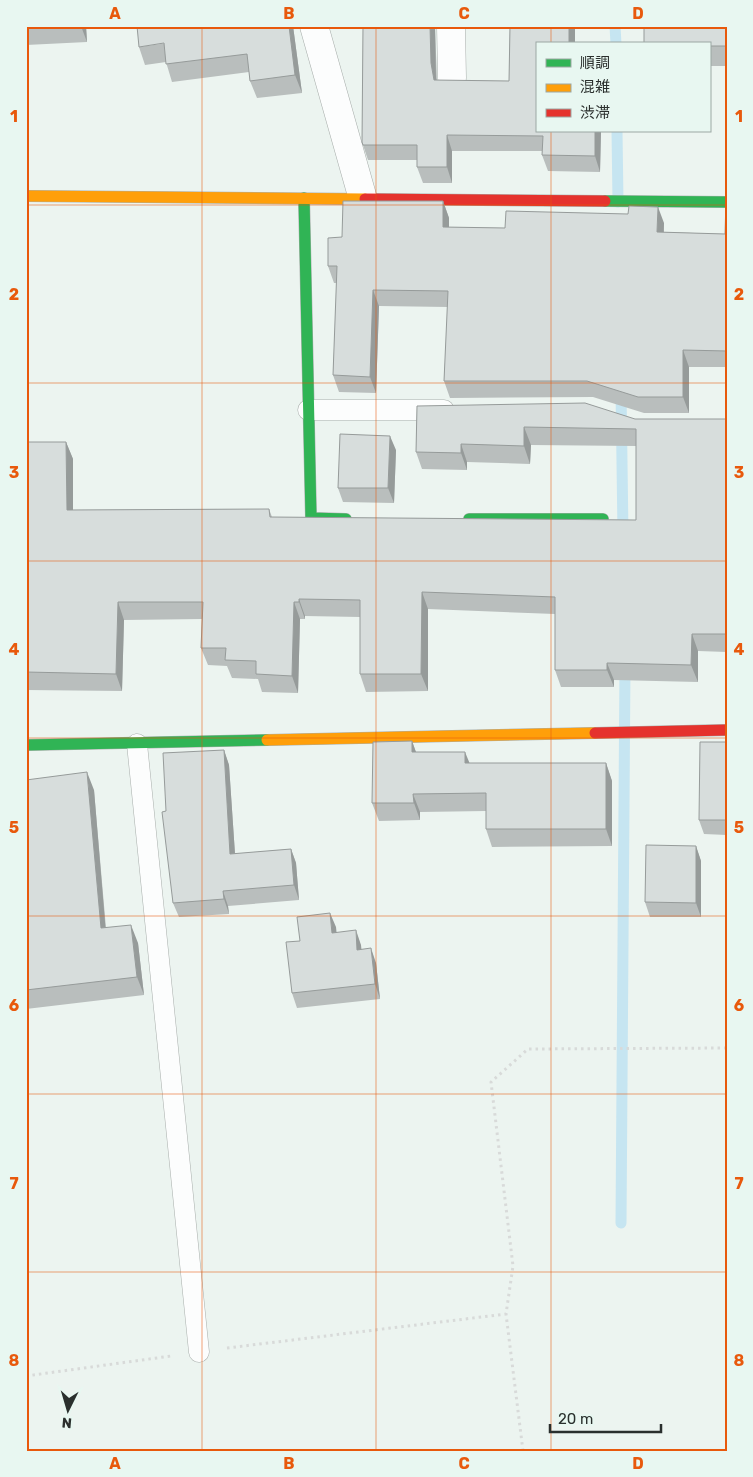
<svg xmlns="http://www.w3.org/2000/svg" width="753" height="1477" font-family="Rubik,'Noto Sans JP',sans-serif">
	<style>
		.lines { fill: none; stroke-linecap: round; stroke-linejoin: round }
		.stream { stroke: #c6e5f1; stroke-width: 11 }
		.lane-casing { stroke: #a8aeab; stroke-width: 21 }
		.street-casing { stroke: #a8aeab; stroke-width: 29 }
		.fast-casing { stroke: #a8aeab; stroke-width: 12 }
		.slow-casing { stroke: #a8aeab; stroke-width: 12 }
		.jam-casing { stroke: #a8aeab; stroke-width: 12 }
		.path { stroke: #d8dad9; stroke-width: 3; stroke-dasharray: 2.5 4; stroke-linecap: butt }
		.lane { stroke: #fcfdfd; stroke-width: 20 }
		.street { stroke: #fcfdfd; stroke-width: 28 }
		.fast { stroke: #30b455; stroke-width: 11 }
		.slow { stroke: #ff9f0a; stroke-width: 11 }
		.jam { stroke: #e5322d; stroke-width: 11 }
		.wall { fill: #b9bebd }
		.shaded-wall { fill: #969b9a }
		.building { fill: #d7dddc; stroke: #969b9a }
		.grid { fill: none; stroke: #e8590c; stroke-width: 1; stroke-opacity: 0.55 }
		.neatline { fill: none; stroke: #e8590c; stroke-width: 2 }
		.grid-label { font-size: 16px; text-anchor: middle; font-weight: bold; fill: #e8590c }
	</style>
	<rect width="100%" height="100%" fill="#ecf4f0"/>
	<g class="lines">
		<path class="stream" d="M615,26L616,44
			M617,131L618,202
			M621,390L623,534
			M621,1223L625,665"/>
		<g class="lane-casing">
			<path id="lane" d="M308,410H444
				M137,744L199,1352"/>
		</g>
		<g class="street-casing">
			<path id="street" d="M314,26L363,199
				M451,26L452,78"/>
		</g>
		<g class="fast-casing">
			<path id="fast" d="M304,198L311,518L346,519
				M605,201L727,202
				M469,519H603
				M26,745L267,740"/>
		</g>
		<g class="slow-casing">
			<path id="slow" d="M26,196L365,199
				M267,740L595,733"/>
		</g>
		<g class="jam-casing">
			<path id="jam" d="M365,199L605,201
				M595,733L727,730"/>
		</g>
		<path class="path" d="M227,1348L506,1314
			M26,1376L171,1356
			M523,1451L506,1314L513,1266L491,1082L528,1049L727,1048"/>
		<use href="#lane" class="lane"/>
		<use href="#street" class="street"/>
		<use href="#fast" class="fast"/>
		<use href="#slow" class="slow"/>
		<use href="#jam" class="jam"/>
	</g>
	<path class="wall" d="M26,26H86L87,42L26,45Z
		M293,26L302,93L257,98L250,81L249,72L172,82L166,62L145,65L139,47Z
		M363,26H435L437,80L509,81L510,26H575V44H537V131H601L600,172L548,171L542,155V151H452V183H423L417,167V160H368L362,142Z
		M727,26V66H709V44Z
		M727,200V367H689V413H644L593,397L450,398L444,381L448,307L379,306L376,393L339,392L333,375L337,283H334L328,266L342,237L443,201L449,218V227L505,228L664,223V232L725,234Z
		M417,406L635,419H727V652L698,651V682L614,680V687H561L555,670V614L428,609V691L366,692L360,674V617L305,616V619H300L298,693L262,692L258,679L232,678L227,666L208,665L201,648L202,619L124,620L122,691L26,690V442H66L73,459V510L269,509L272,517L636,520V446L531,445L530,464L467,462V470L422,469L416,452Z
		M396,450L394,503L343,502L338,488Z
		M412,741L416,752L469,763H606L612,781V846L492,847L486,829V811L420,812V820L379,821L372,803Z
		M727,742V835L704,834L699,820Z
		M224,750L229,765L235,854L291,849L296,863L299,900L228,906L229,914L179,917L173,903L166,811Z
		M26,780L94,790L106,928L138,943L144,995L26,1009Z
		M696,846L701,861V917H650L645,902Z
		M336,927V932L361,945V949L376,963L380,999L297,1008L292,993L300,941Z"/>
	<path class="shaded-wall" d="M81,26H86L87,42Z
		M289,26H293L302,93L295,75Z
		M430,26H435L436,78L439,95L434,80L431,63Z
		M569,26H575V44H569Z
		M595,131H601L600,172L595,156Z
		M447,135L452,151V183L447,167Z
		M443,201L449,218V243L443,227Z
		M658,207L664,223L663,249L657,232Z
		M373,290L379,306L376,393L370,377Z
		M683,350L689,367V413L683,397Z
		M524,427L531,445L530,464L524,446Z
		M390,436L396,450L394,503L388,488Z
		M66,442L73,459V527L67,510Z
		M461,444L467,462V470L461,453Z
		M422,592L428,609V691L421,674Z
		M299,599L305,616V619L299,602Z
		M118,602L124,620L122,691L116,674Z
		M294,602L300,619L298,693L292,676Z
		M692,634L698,651V682L691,665Z
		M607,663L614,680V687L607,670Z
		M412,741L418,758L412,752Z
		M224,750L229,765L236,869L230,854Z
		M465,752L472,769L465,763Z
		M606,763L612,781V846L606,829Z
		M87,772L94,790L107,946L101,928Z
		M413,794L420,812V820L414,803Z
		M696,846L701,861V917L696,903Z
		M291,849L296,863L299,900L294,885Z
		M223,891L228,906L229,914L224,899Z
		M330,913L336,927L338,947L332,933Z
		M131,925L138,943L144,995L137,977Z
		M356,930L361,945L363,964L357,950Z
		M371,948L376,963L380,999L375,984Z"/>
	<path class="building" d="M137,26H289L295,75L250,81L247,54L166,64L164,43L139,47Z
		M363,26H430L431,63L434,80L509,81L510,26H569V44H537V131H595V156L542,155L543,136L447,135V167H417V145H363L362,142Z
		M644,26H727V46H709V44H644Z
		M726,200H727V351L683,350V397H638L587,381H444L448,291L373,290L370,377L333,375L337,266H328V238L342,237L343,201H443V227L505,228L506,211L628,214L629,206L658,207L657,232L725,234Z
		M585,403L635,419H727V634H692L691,665L607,663V670H555V597L422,592L421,674H360V600L299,599V602H294L292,676L256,674V661L225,660L226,648H201L203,602H118L116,674L26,672V442H66L67,510L269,509L270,517L636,520V429L524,427V446L461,444V453L416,452L417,406Z
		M340,434L390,436L388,488H338Z
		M412,741V752H465V763H606V829H486V793L413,794L414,803H372L373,742Z
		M700,742H727V820H699Z
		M224,750L230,854L291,849L294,885L223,891L224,899L173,903L162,812L166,811L163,753Z
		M87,772L101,928L131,925L137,977L26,990V780Z
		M646,845L696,846V903L645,902Z
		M330,913L332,933L356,930L357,950L371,948L375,984L292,993L286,942L300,941L297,917Z"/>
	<path class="grid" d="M202,26V1451M376,26V1451M551,26V44M551,131V1451M26,205H727M26,383H727M26,561H727M26,738H727M26,916H727M26,1094H727M26,1272H727"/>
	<rect width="753" height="1477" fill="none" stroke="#e8f7f1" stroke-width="55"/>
	<rect x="536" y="42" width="175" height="90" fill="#e8f7f1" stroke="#9ca7a3"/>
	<rect x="546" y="59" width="25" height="8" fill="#30b455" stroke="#9ca7a3"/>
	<text x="580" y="68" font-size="15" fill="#2a2f2d">順調</text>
	<rect x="546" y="84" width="25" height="8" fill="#ff9f0a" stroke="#9ca7a3"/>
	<text x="580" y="92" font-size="15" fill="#2a2f2d">混雑</text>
	<rect x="546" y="109" width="25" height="8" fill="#e5322d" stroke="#9ca7a3"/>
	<text x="580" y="118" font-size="15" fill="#2a2f2d">渋滞</text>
	<g transform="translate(68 1410) rotate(185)" stroke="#e8f7f1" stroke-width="4" paint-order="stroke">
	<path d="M0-4L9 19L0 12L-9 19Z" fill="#2a2f2d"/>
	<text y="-8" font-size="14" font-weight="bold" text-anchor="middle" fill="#2a2f2d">N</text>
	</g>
	<path d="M550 1424v8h111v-8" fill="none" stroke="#2a2f2d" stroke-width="2.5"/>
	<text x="558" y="1424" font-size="15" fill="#2a2f2d" stroke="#e8f7f1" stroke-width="4" paint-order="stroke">20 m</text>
	<rect x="28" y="28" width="698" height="1422" class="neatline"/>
	<g class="grid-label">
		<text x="115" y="19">A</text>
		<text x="289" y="19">B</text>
		<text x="464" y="19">C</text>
		<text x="638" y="19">D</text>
		<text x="14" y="122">1</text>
		<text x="739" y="122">1</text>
		<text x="14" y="300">2</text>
		<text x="739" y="300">2</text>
		<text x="14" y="478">3</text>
		<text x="739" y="478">3</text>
		<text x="14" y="655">4</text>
		<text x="739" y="655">4</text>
		<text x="14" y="833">5</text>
		<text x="739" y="833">5</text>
		<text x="14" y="1011">6</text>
		<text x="739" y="1011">6</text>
		<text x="14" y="1189">7</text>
		<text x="739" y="1189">7</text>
		<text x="14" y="1366">8</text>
		<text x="739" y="1366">8</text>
		<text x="115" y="1469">A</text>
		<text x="289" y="1469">B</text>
		<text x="464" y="1469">C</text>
		<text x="638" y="1469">D</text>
	</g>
</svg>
